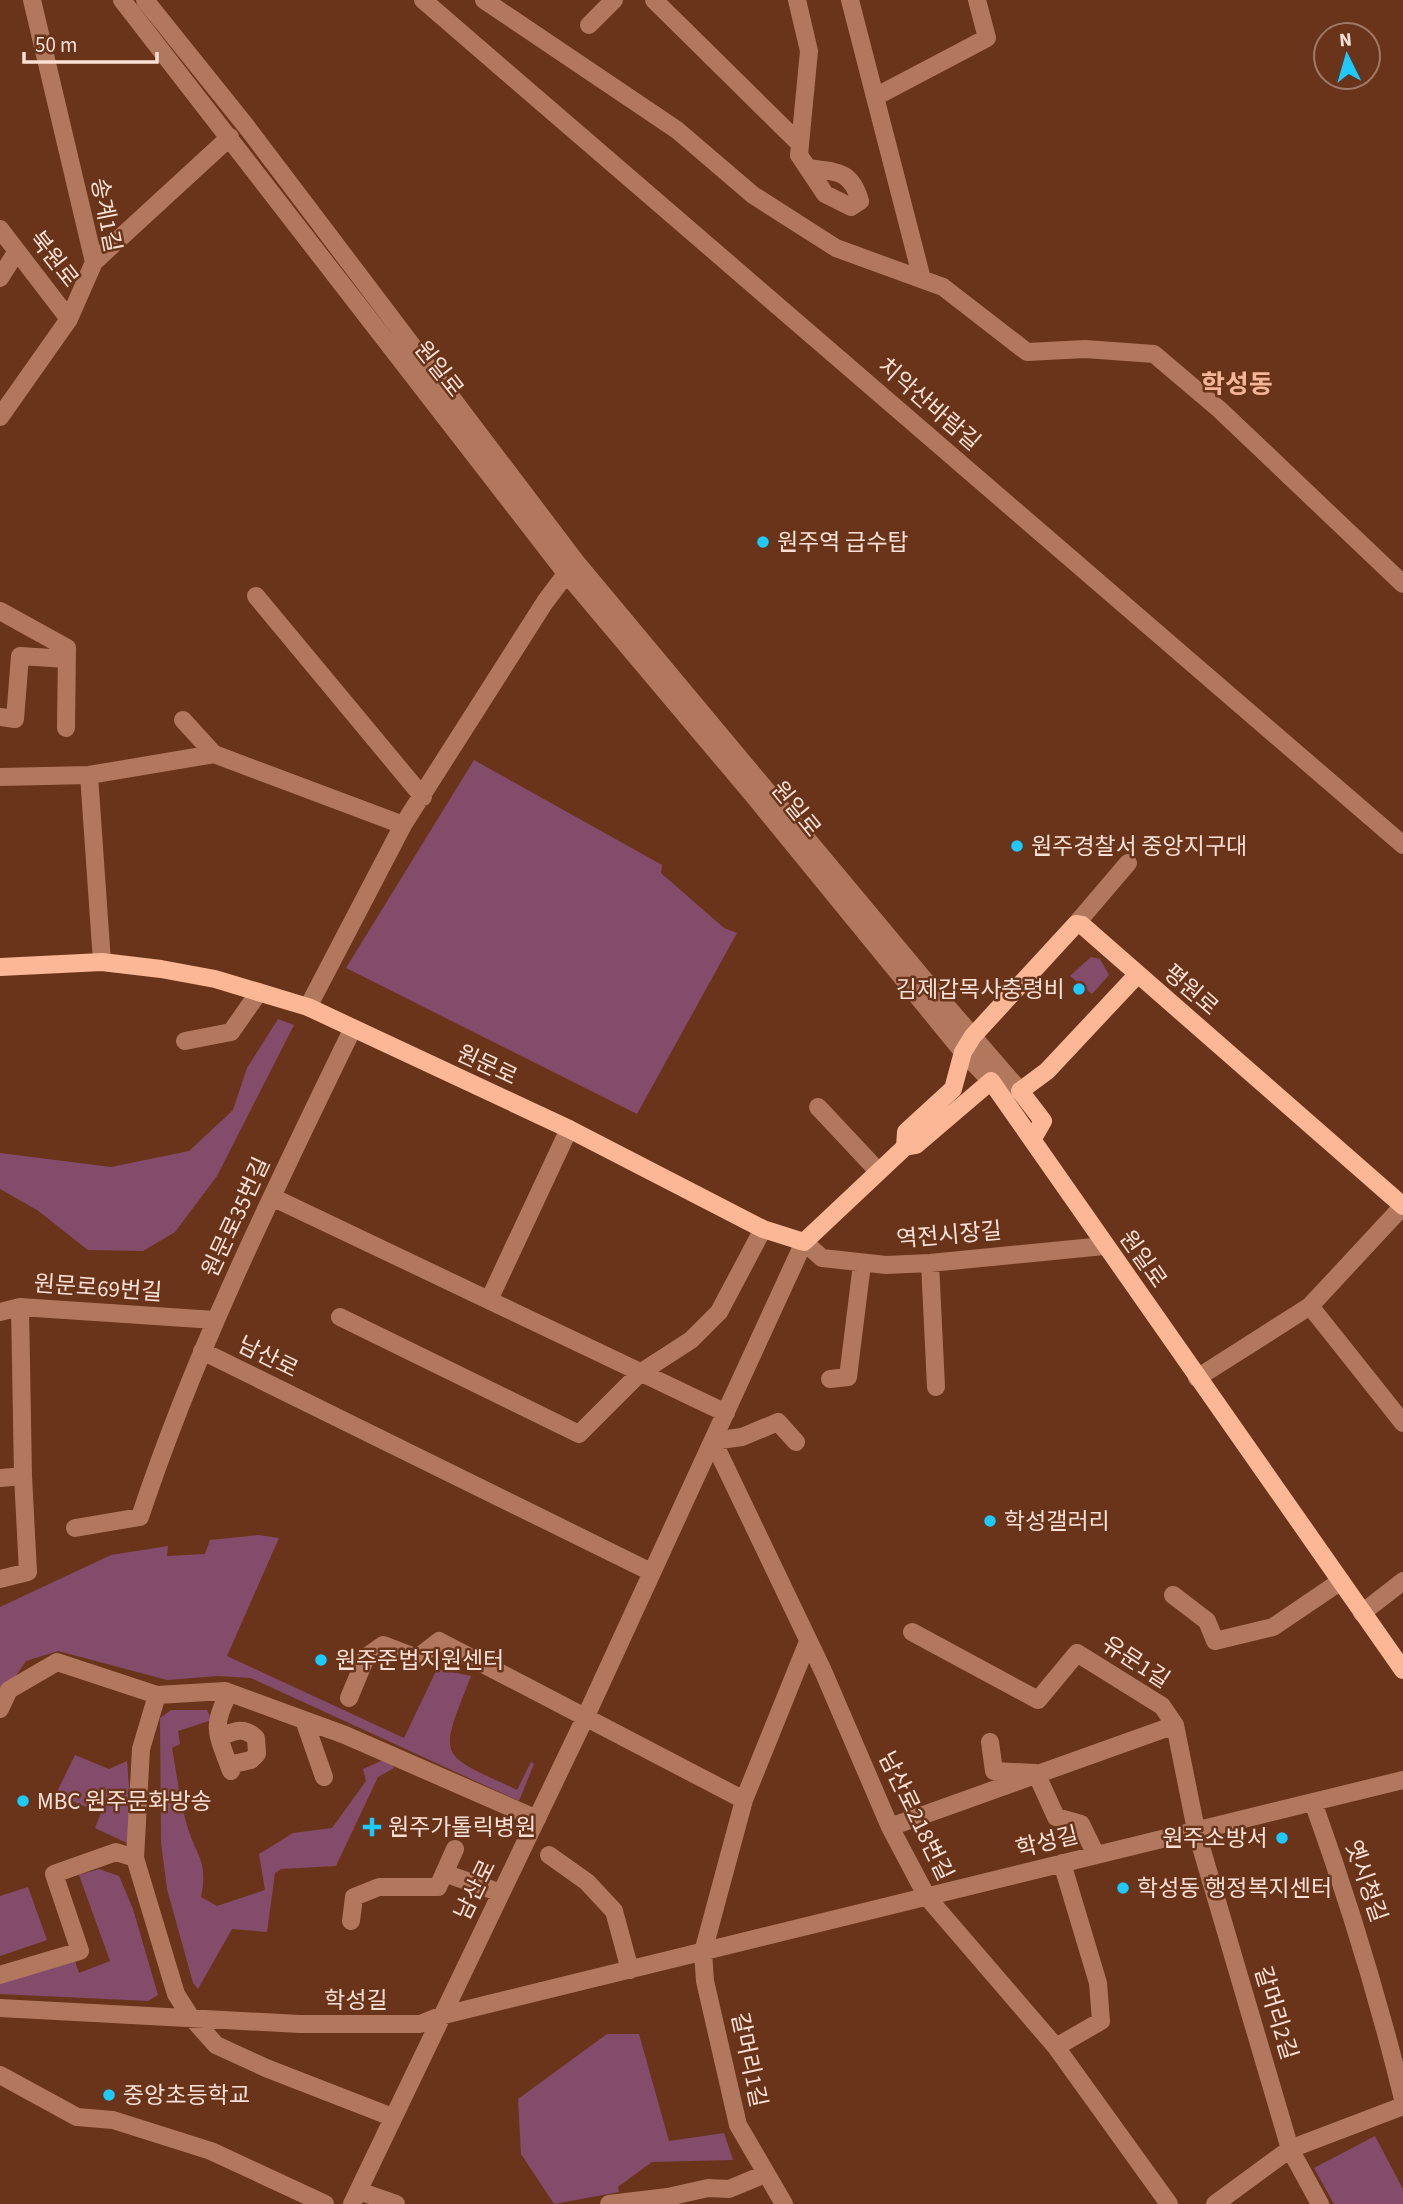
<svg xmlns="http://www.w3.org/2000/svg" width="1403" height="2204" font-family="'Source Sans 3','Noto Sans KR',sans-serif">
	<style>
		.green { fill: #844b6b }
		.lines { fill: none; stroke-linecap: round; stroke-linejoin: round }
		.minor { stroke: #b1785e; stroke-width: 18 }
		.major { stroke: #fcb797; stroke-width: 18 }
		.poi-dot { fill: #1ec9fd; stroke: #69341a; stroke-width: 2.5 }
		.labels { text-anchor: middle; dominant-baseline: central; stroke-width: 5; stroke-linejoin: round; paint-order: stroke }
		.street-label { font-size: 23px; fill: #fbe1d5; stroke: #69341a }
		.poi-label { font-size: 23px; fill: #fbe1d5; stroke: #69341a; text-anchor: start }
		.quarter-label { font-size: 26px; font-weight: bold; fill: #f4b598; stroke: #69341a }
	</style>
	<rect width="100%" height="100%" fill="#69341a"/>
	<path class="green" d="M474,760L662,865L661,873L724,928L737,933L637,1114L346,968Z
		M1091,957L1100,959L1109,975L1092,994L1070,976Z
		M278,1019L294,1025L217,1176L175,1232L143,1251L88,1250L37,1210L0,1189V1153L111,1167L189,1151L233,1110L247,1068Z
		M258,1535L279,1538L227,1656L404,1738L437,1669L471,1676C438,1761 437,1752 517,1790L531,1762L534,1764L519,1801L251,1678L218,1676L167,1680L58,1651L26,1661L0,1699V1607L111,1555L168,1546L167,1556L205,1554L210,1540Z
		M171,1710H207L212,1720L178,1731L180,1744L172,1748C177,1775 180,1803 188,1829C198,1858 208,1863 201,1897L217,1906L265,1890L259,1854L293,1833L332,1828L366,1781L363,1769L381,1761L390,1762L394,1768L378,1777L336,1866L281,1869L275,1873L267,1932L232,1929L198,1989L193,1983L167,1889L161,1843L160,1718Z
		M75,1755L109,1769L127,1761L133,1836L129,1844L95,1828L101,1813L62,1797L56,1811L49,1808Z
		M99,1869L119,1876L133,1909L158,1995L148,2001L0,1994V1978L75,1961L79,1973L110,1961L79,1875Z
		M28,1887L47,1940L0,1956V1896Z
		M607,2034H639L669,2141L724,2133L733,2160L652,2162L618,2187L619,2192L554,2204L521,2154L518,2099Z
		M1375,2136L1403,2189V2204H1334L1314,2168Z"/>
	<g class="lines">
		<path class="minor" d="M122,0L565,572L753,795L963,1052L991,1081L1020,1091
			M145,0L246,126L576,562L937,995L1020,1091
			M423,0L1403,845
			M484,0L677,130L753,195L836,248L943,287L1027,352L1085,349L1154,354L1220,410L1403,584
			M654,0L800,144
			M797,0L809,51L799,155L825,194L851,207L860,201C851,170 837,172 808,168
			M850,0L922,279
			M589,25L614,0
			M875,97L987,38L977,0
			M0,229L69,319
			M94,262L230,137
			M0,278L17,251
			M0,417L69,319L94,262L32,0
			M256,596L423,797
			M0,611L67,648L66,728
			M0,717L15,719L20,656L67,659
			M183,720L214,754L403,825
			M89,775L102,962
			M0,777L89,775L214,754
			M1076,924L1128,863
			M308,1007L403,825L545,602L572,566
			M185,1041L231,1032L259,992
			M818,1107L878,1171
			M272,1197L726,1413
			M930,1263L936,1387
			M489,1300L569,1129
			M1310,1306L1403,1423
			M0,1312L20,1307L215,1320
			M340,1317L579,1434L640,1373L691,1340L719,1312L763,1229
			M202,1351L651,1572
			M1197,1378L1310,1306L1403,1206
			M830,1379L848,1377L862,1264
			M796,1442L778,1422L742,1437L713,1441L823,1671L890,1827L927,1897L1056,2047L1169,2204
			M0,1478L23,1476
			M75,1528L140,1517C196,1348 275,1189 352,1030
			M0,1579L28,1572L23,1476L20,1307
			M1173,1595L1207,1621L1215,1641L1273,1627L1341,1581
			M1362,1613L1403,1581
			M912,1632L1038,1700L1077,1653L1162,1706L1175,1725L1196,1830L1290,2149L1320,2204
			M229,1693C210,1728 218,1735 231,1771
			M157,1695L141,1749L135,1858L176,1994L190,2016L216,2045L266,2068L392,2117
			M349,1698L366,1657L383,1645L417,1658L439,1641L744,1800
			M0,1709L9,1690L57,1662L157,1695L225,1691L345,1735L537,1819
			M304,1720L324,1777
			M219,1737C234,1731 244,1726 256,1738L257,1754L251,1760L229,1765
			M990,1742L994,1771L1036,1773L1056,1817L1081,1824L1096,1855
			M1313,1802C1348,1899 1378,1997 1403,2099
			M890,1827L1175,1725
			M549,1855L587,1882L614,1911L630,1970
			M444,1873L501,1893
			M351,1921L354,1897L379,1887H438L455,1849
			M0,1975L80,1951L54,1874L116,1852L135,1858
			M0,2008L300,2024H420L440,2016L1403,1780
			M1056,2047L1101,2021L1098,1983L1062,1863
			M0,2075L77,2117L113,2120L211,2151L325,2204
			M359,2191L396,2204
			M352,2204L586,1716L804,1242L822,1258L886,1265L930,1263L1104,1246
			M609,2204L668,2197L708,2188L729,2189L765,2174
			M784,2204L738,2125L705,1981L703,1952L744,1800L807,1644
			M1215,2204L1290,2149L1403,2106"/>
		<path class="major" d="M0,967L102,962L161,969L215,979L308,1007L569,1129L763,1229L804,1242L905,1147L916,1145L991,1081L1403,1670
			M1032,1140L1043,1121L1020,1091L1047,1071L1137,975
			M905,1147L906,1132L953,1089L963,1052L973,1036L1076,924L1082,925L1403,1206"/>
	</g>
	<g class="poi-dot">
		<circle cx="763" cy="542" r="7"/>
		<circle cx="1017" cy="846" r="7"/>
		<circle cx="1079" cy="989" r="7"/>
		<circle cx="990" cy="1521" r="7"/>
		<circle cx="321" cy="1660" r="7"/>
		<circle cx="23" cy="1801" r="7"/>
		<path d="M368.5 1816.5h7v7h7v7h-7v7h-7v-7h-7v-7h7z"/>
		<circle cx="1282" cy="1838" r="7"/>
		<circle cx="1123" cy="1888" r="7"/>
		<circle cx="109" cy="2095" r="7"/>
	</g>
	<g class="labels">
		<g class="street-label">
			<text transform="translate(106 215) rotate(79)">송계1길</text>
			<text transform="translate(54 259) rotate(52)">북원로</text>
			<text transform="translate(439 369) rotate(52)">원일로</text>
			<text transform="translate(929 404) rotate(41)">치악산바람길</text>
			<text transform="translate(796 809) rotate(51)">원일로</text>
			<text transform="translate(1191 990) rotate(41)">평원로</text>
			<text transform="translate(487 1065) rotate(25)">원문로</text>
			<text transform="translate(236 1217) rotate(-65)">원문로35번길</text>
			<text transform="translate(949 1235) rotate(-5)">역전시장길</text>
			<text transform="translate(1143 1259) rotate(55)">원일로</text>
			<text transform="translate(98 1288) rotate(4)">원문로69번길</text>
			<text transform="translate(268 1357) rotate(26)">남산로</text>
			<text transform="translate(1136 1662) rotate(33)">유문1길</text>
			<text transform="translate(916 1816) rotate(64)">남산로218번길</text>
			<text transform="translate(1047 1842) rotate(-14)">학성길</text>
			<text transform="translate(1366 1881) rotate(71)">옛시청길</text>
			<text transform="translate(475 1890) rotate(-64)">남산로</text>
			<text x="356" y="2000">학성길</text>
			<text transform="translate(1276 2013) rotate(73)">갈머리2길</text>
			<text transform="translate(749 2060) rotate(78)">갈머리1길</text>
		</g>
		<g class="poi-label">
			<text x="777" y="542">원주역 급수탑</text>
			<text x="1031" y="846">원주경찰서 중앙지구대</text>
			<text x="1065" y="989" text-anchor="end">김제갑목사충령비</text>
			<text x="1004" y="1521">학성갤러리</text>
			<text x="335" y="1660">원주준법지원센터</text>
			<text x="37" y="1801">MBC 원주문화방송</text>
			<text x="388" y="1827">원주가톨릭병원</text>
			<text x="1268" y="1838" text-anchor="end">원주소방서</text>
			<text x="1137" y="1888">학성동 행정복지센터</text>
			<text x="123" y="2095">중앙초등학교</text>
		</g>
		<g class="quarter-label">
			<text x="1237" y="384">학성동</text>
		</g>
	</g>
	<g transform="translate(1347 56) rotate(355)"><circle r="33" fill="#69341a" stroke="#a37965" stroke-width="2"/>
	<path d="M0-5L12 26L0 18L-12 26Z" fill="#1ec9fd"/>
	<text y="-10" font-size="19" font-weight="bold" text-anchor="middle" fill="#fbe1d5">N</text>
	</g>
	<path d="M24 52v10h133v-10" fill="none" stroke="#fbe1d5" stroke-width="3.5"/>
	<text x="35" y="52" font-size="21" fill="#fbe1d5" stroke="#69341a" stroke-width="5" paint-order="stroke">50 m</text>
</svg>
